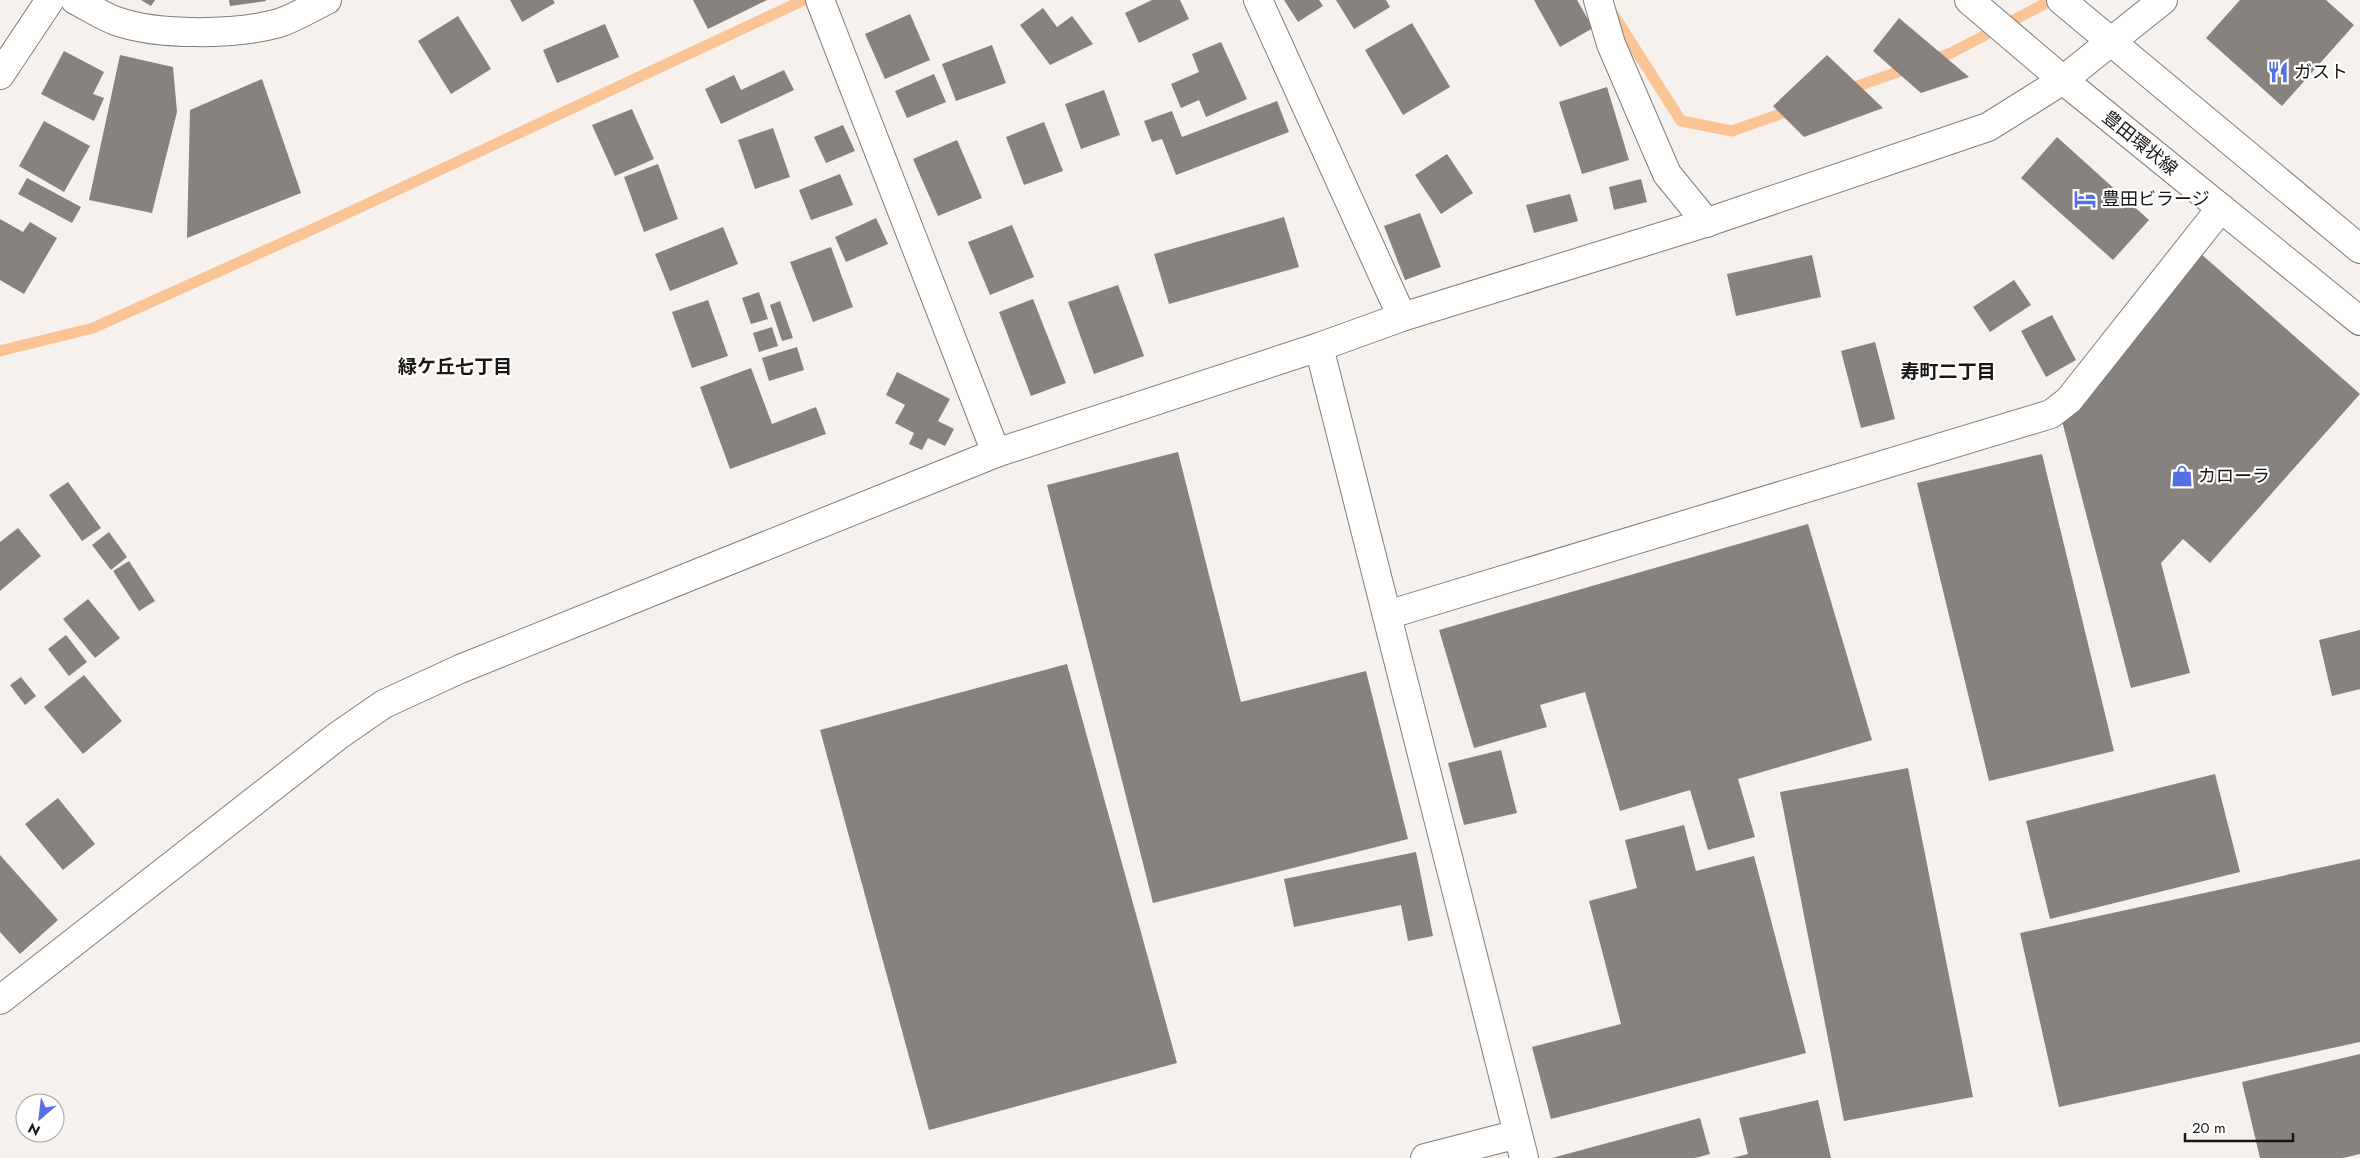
<svg xmlns="http://www.w3.org/2000/svg" width="2360" height="1158" font-family="Jost,'Noto Sans JP',sans-serif">
	<style>
		.lines { fill: none; stroke-linecap: round; stroke-linejoin: round }
		.stream { stroke: #fac497; stroke-width: 11 }
		.building { fill: #87827e }
		.street-casing { stroke: #827d79; stroke-width: 30 }
		.secondary-casing { stroke: #827d79; stroke-width: 30 }
		.street { stroke: #fff; stroke-width: 28 }
		.secondary { stroke: #fff; stroke-width: 28 }
		.labels { text-anchor: middle; dominant-baseline: central; stroke-width: 4.5; stroke-linejoin: round; paint-order: stroke }
		.poi-label { font-size: 18px; fill: #191715; stroke: #fff; text-anchor: start }
		.street-label { font-size: 18px; fill: #191715; stroke: #fff }
		.neighbourhood-label { font-size: 19px; font-weight: bold; fill: #191715; stroke: #fff }
	</style>
	<rect width="100%" height="100%" fill="#f6f1ec"/>
	<g class="lines">
		<path class="stream" d="M1613,14L1681,121L1732,131L1794,109
			M1931,60L1951,53L2052,0
			M1846,90L1912,67
			M0,351L93,328L322,225L804,0"/>
	</g>
	<path class="building" d="M141,0H155L151,6Z
		M229,0H266V1L230,6Z
		M510,0H553L555,3L522,22Z
		M693,0H767L708,29Z
		M1152,0H1180L1189,19L1139,43L1125,13Z
		M1284,0H1319L1323,6L1298,22Z
		M1336,0H1386L1390,7L1354,29Z
		M1534,0H1577L1593,28L1560,47Z
		M2240,0H2326L2354,25L2282,106L2206,38Z
		M1043,8L1057,27L1072,16L1093,44L1050,65L1020,25Z
		M910,14L930,60L885,79L865,34Z
		M458,16L491,69L451,94L418,41Z
		M1899,18L1969,77L1921,93L1873,51Z
		M1412,23L1450,87L1403,115L1365,50Z
		M605,24L619,57L557,83L543,50Z
		M1221,42L1247,99L1206,117L1199,100L1181,108L1171,84L1199,72L1192,54Z
		M992,45L1006,83L956,101L942,64Z
		M64,51L104,72L93,94L104,98L94,121L41,94Z
		M120,55L173,67L177,112L152,213L89,200Z
		M1827,55L1883,108L1804,137L1773,106Z
		M784,70L794,90L721,124L705,89L734,75L741,90Z
		M934,74L946,102L907,118L895,91Z
		M262,79L301,193L187,238L190,110Z
		M1607,87L1629,160L1582,174L1559,102Z
		M1104,90L1120,135L1081,149L1065,104Z
		M1277,101L1289,132L1176,175L1162,139L1152,142L1144,121L1172,111L1182,137Z
		M632,109L654,159L615,176L592,125Z
		M44,121L90,146L64,192L19,166Z
		M1044,122L1063,171L1024,185L1006,137Z
		M843,125L855,151L826,163L814,137Z
		M773,128L790,177L755,189L738,140Z
		M2057,137L2149,220L2113,260L2021,178Z
		M957,140L982,198L938,216L913,159Z
		M1447,154L1473,193L1441,214L1415,175Z
		M658,164L678,219L644,232L624,177Z
		M840,174L853,205L811,220L799,190Z
		M27,178L81,207L72,223L18,194Z
		M1641,179L1647,202L1614,210L1609,187Z
		M1570,194L1578,221L1534,233L1526,205Z
		M1420,213L1441,267L1405,280L1384,226Z
		M1284,217L1299,267L1169,304L1154,254Z
		M876,218L888,244L846,262L835,237Z
		M0,219L23,232L30,222L57,238L24,294L0,280Z
		M1012,225L1034,277L990,295L968,242Z
		M723,227L738,264L670,291L655,254Z
		M831,247L853,307L813,322L790,262Z
		M2201,254L2360,394L2210,563L2183,539L2161,563L2190,673L2131,688L2060,413Z
		M1812,255L1821,297L1736,316L1727,274Z
		M2014,280L2031,305L1990,332L1973,307Z
		M1118,285L1144,356L1094,374L1068,302Z
		M759,292L768,319L751,324L742,298Z
		M1033,299L1066,383L1031,396L999,312Z
		M708,300L728,356L692,368L672,312Z
		M780,301L793,338L782,341L770,305Z
		M2052,315L2076,360L2046,377L2021,331Z
		M772,327L778,346L759,352L753,333Z
		M1875,342L1895,419L1861,428L1841,351Z
		M797,347L804,370L769,381L762,358Z
		M751,368L772,424L816,407L826,434L730,469L700,387Z
		M897,372L950,399L938,421L954,429L945,446L928,438L922,450L909,444L914,433L895,423L905,405L886,395Z
		M1178,452L1241,702L1366,671L1408,839L1153,903L1047,485Z
		M2042,454L2114,751L1989,781L1917,483Z
		M68,482L101,528L82,541L49,495Z
		M1808,524L1872,740L1738,779L1755,837L1708,850L1690,790L1620,811L1585,692L1540,705L1547,727L1474,748L1439,630Z
		M18,528L41,556L0,591V542Z
		M109,532L127,557L111,570L92,545Z
		M129,561L155,601L139,611L113,571Z
		M88,599L120,638L95,658L63,619Z
		M2360,630V689L2332,696L2319,640Z
		M66,635L87,662L69,676L48,649Z
		M1067,664L1177,1063L929,1130L820,730Z
		M84,675L122,721L83,754L44,707Z
		M21,677L36,696L25,705L10,685Z
		M1501,750L1517,813L1464,825L1448,763Z
		M1908,768L1973,1097L1844,1121L1780,792Z
		M2215,774L2240,872L2050,919L2026,821Z
		M58,798L95,844L63,870L25,824Z
		M1684,825L1696,871L1754,856L1806,1053L1551,1119L1532,1047L1621,1024L1589,901L1637,888L1625,840Z
		M1416,852L1433,936L1408,941L1401,905L1294,927L1284,879Z
		M0,855L58,920L20,954L0,932Z
		M2360,859V1042L2059,1107L2020,933Z
		M2360,1054V1154L2343,1158H2260L2242,1082Z
		M1818,1100L1831,1158H1732L1748,1154L1739,1118Z
		M1700,1118L1710,1154L1695,1158H1552Z"/>
	<g class="lines">
		<g class="street-casing">
			<path id="street" d="M75,0C89,7 102,16 116,21C158,36 236,35 279,23C295,18 312,7 327,0
				M820,0L996,453
				M1258,0L1402,317
				M1598,0L1611,44L1667,174L1707,223
				M2063,80L2163,0
				M1319,347L1524,1158
				M1387,615L2051,414L2069,400L2221,208
				M1425,1158L1518,1134"/>
		</g>
		<g class="secondary-casing">
			<path id="secondary" d="M1969,0L2063,80L2360,321
				M2061,0L2360,249
				M0,75L50,0
				M0,1000L339,735L384,704L460,669L996,453L1319,347L1402,317L1702,224L1988,127L2063,80"/>
		</g>
		<use href="#street" class="street"/>
		<use href="#secondary" class="secondary"/>
	</g>
	<defs>
		<g id="restaurant-bare" transform="scale(1.725)"><path d="M-5-6h1v4h1v-4h1v4h1v-4h1v5L-1.5 .5V6h-2V.5L-5-1ZM5-6V6H3V1.5H1.5Q1.5-4 5-6Z" fill="#566fe4" stroke="#fff" stroke-width="2.5" paint-order="stroke"/></g>
		<g id="hotel-bare" transform="scale(1.725)"><path d="M-6-4.5h1.5V1H6V5H4.5V3h-9V5H-6ZM-4 0a1.8 1.8 0 1 1 3.6 0ZM.5 0V-2.5h3Q6-2.5 6 0Z" fill="#566fe4" stroke="#fff" stroke-width="2.5" paint-order="stroke"/></g>
		<g id="shop-bare" transform="scale(1.725)"><path d="M-5-2.5h2.3a2.7 3.5 0 0 1 5.4 0H5L5.5 6h-11ZM-1.5-2.5h3a1.5 2.3 0 0 0-3 0Z" fill="#566fe4" stroke="#fff" stroke-width="2.5" paint-order="stroke"/></g>
	</defs>
	<g fill-rule="evenodd">
		<use href="#restaurant-bare" x="2278" y="72"/>
		<use href="#hotel-bare" x="2085" y="199"/>
		<use href="#shop-bare" x="2182" y="476"/>
	</g>
	<g class="labels">
		<g class="poi-label">
			<text x="2294" y="72">ガスト</text>
			<text x="2102" y="199">豊田ビラージ</text>
			<text x="2198" y="476">カローラ</text>
		</g>
		<g class="street-label">
			<text transform="translate(2140 143) rotate(39)">豊田環状線</text>
		</g>
		<g class="neighbourhood-label">
			<text x="455" y="366">緑ケ丘七丁目</text>
			<text x="1948" y="371">寿町二丁目</text>
		</g>
	</g>
	<g transform="translate(40 1118) rotate(208)"><circle r="24" fill="#ffffff" stroke="#a3a2a1"/>
	<path d="M0-4L9 19L0 12L-9 19Z" fill="#566fe4"/>
	<text y="-8" font-size="14" font-weight="bold" text-anchor="middle" fill="#191715">N</text>
	</g>
	<path d="M2185 1133v8h108v-8" fill="none" stroke="#191715" stroke-width="2.5"/>
	<text x="2192" y="1133" font-size="15" fill="#191715" stroke="#ffffff" stroke-width="4" paint-order="stroke">20 m</text>
</svg>
